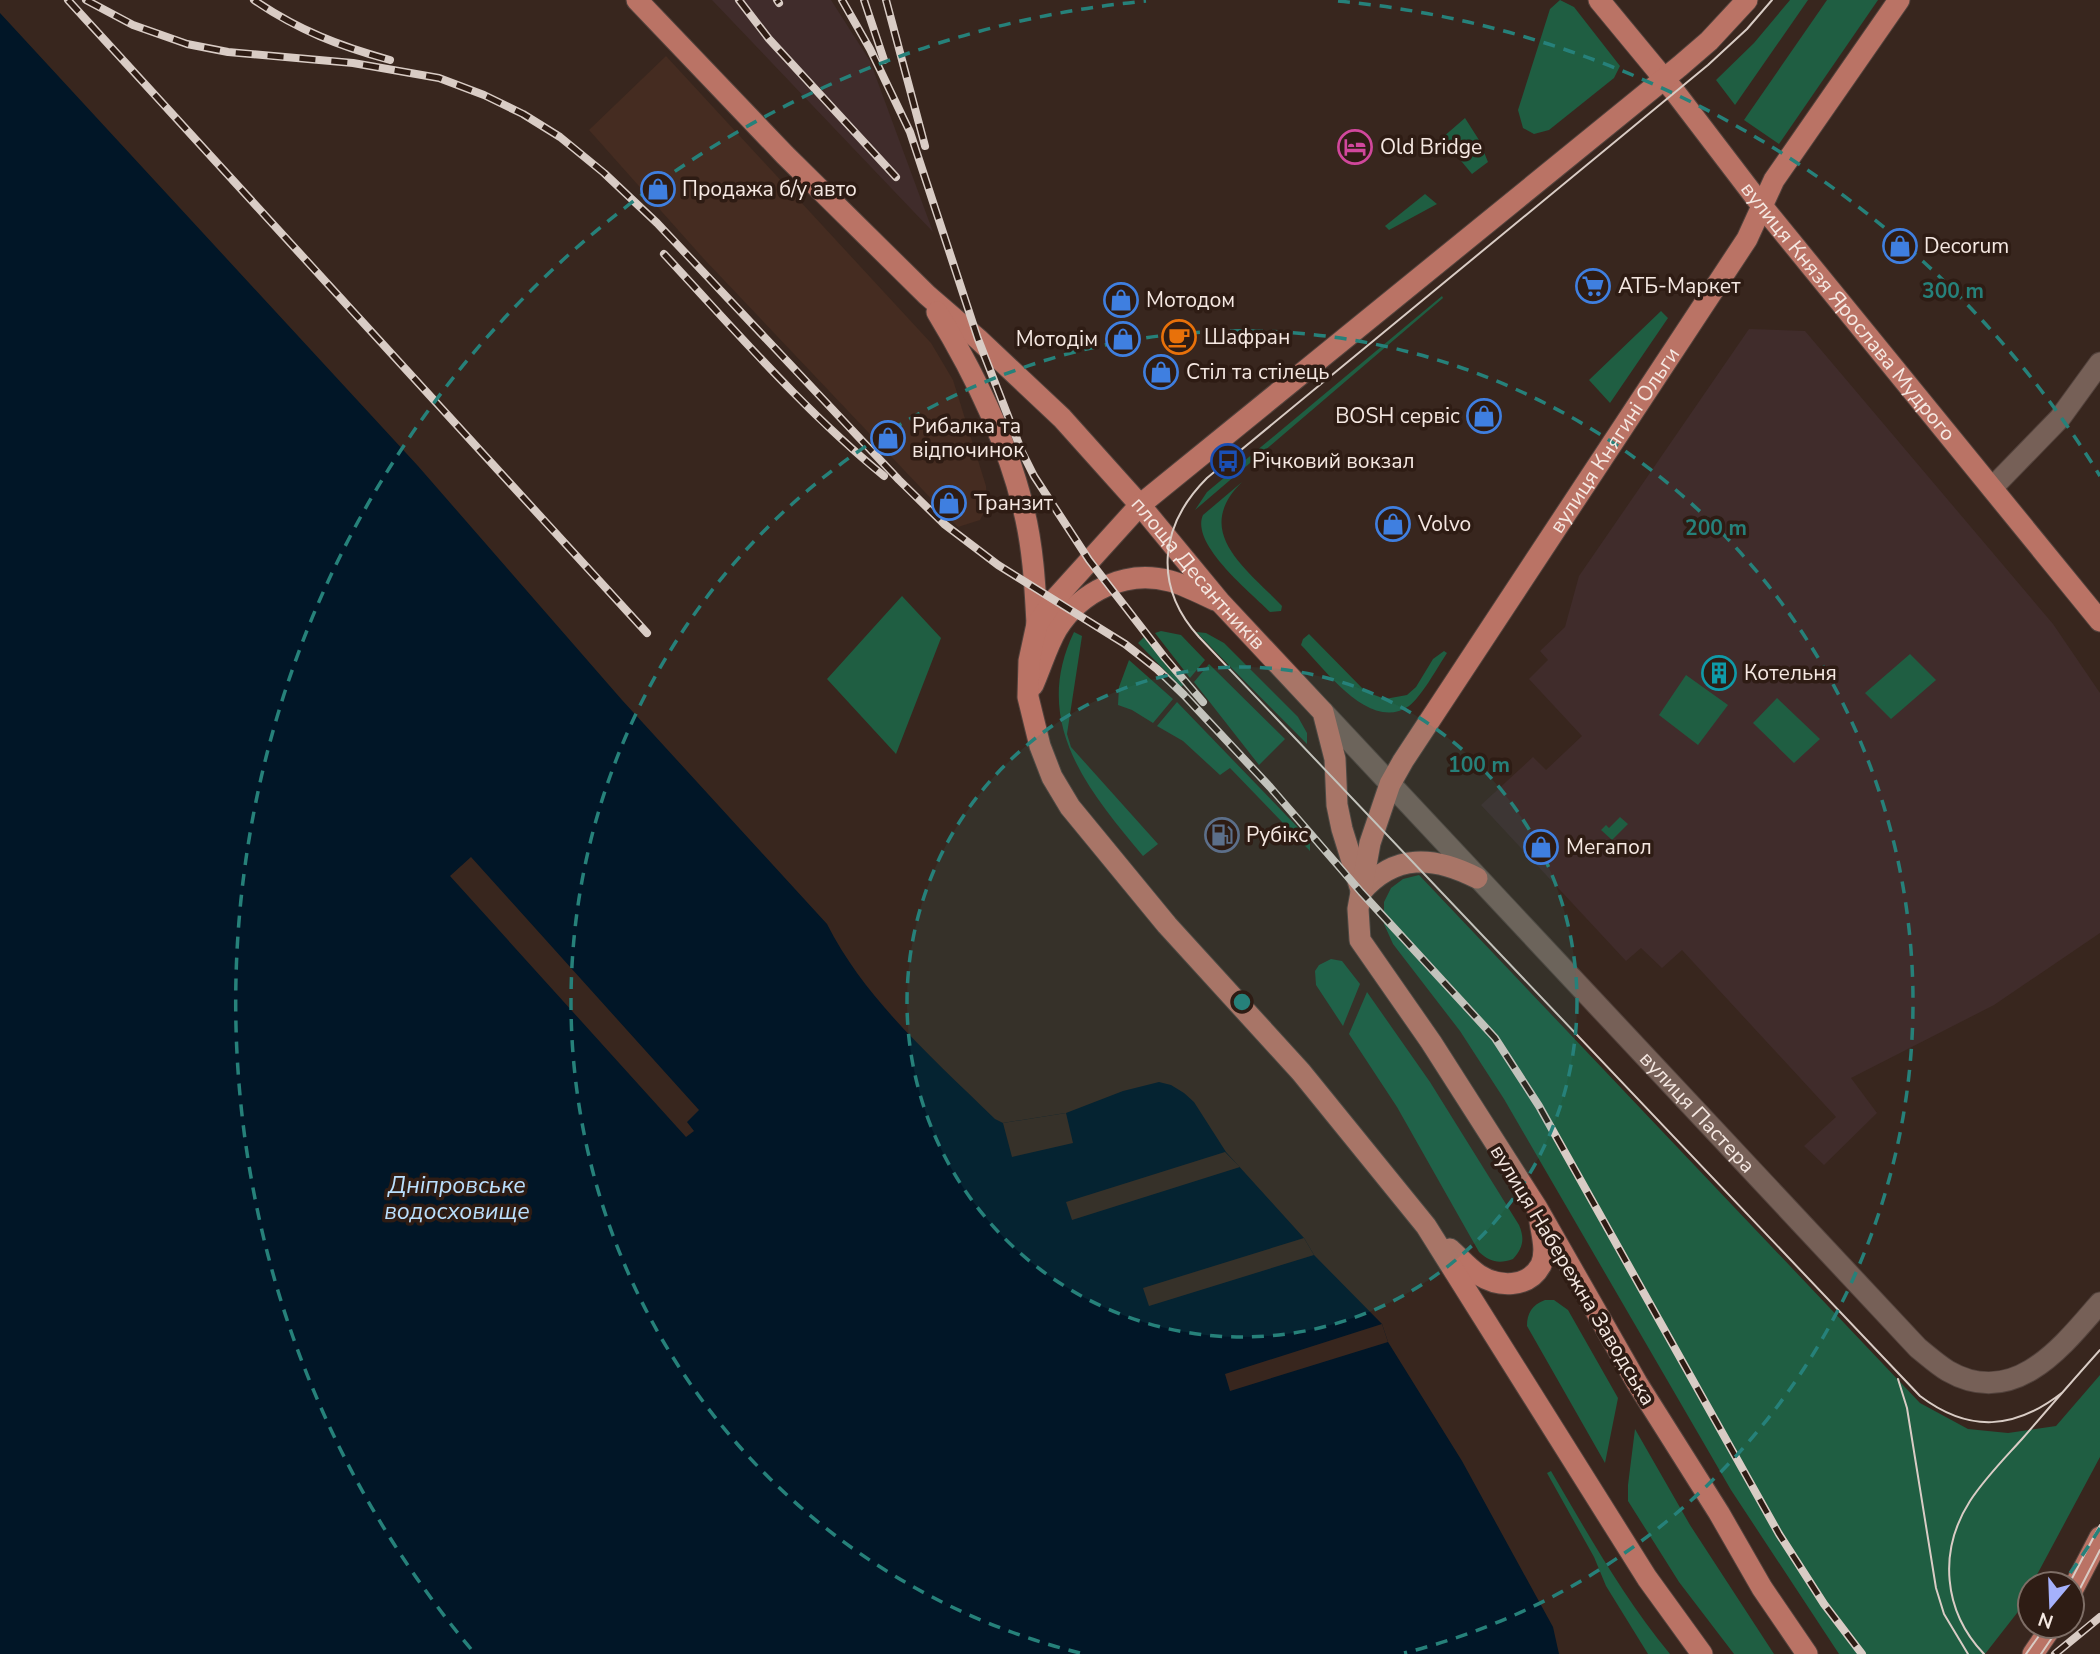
<svg xmlns="http://www.w3.org/2000/svg" width="2100" height="1654" font-family="'Nunito Sans',sans-serif">
	<style>
		.built { fill: #452c21 }
		.industrial { fill: #402c2b }
		.green { fill: #1f5e42 }
		.water { fill: #011627 }
		.pier { fill: #38261e }
		.lines { fill: none; stroke-linecap: round; stroke-linejoin: round }
		.minor-casing { stroke: #52423c; stroke-width: 23 }
		.major-casing { stroke: #52423c; stroke-width: 23 }
		.minor { stroke: #766057; stroke-width: 21 }
		.major { stroke: #ba7365; stroke-width: 21 }
		.tram { stroke: #d9ccc5; stroke-width: 2 }
		.rail-casing { stroke: #d9ccc5; stroke-width: 8 }
		.rail { stroke: #2e1c14; stroke-width: 5; stroke-dasharray: 16; stroke-linecap: butt }
		.ring { fill: none; stroke: #26817a; stroke-width: 3.5; stroke-dasharray: 12 9 }
		.labels { text-anchor: middle; dominant-baseline: central; stroke-width: 7; stroke-linejoin: round; paint-order: stroke }
		.poi-label { font-size: 21px; fill: #f5e8e2; stroke: #2e1c14; text-anchor: start }
		.street-label { font-size: 21px; fill: #f5e8e2; stroke: #2e1c14 }
		.water-label { font-size: 23px; font-style: italic; fill: #bbe0fe; stroke: #2e1c14 }
		.centre { fill: #26817a; stroke: #2e1c14; stroke-width: 3.5 }
		.ring-label { font-size: 21px; text-anchor: middle; font-weight: bold; fill: #26817a; stroke: #2e1c14; stroke-width: 7; stroke-linejoin: round; paint-order: stroke }
	</style>
	<rect width="100%" height="100%" fill="#38261e"/>
	<path class="built" d="M666,56L931,343L953,380L986,486L987,506L980,520L958,527L703,258L589,130Z"/>
	<path class="industrial" d="M712,0H831L870,61L933,232Z
		M1749,329L1805,331L2053,624L2100,693V933L1994,1005L1851,1078L1877,1113L1824,1165L1804,1146L1836,1117L1682,950L1662,968L1641,948L1626,961L1481,805L1533,757L1546,770L1582,736L1529,679L1548,660L1540,651L1565,627L1579,576Z"/>
	<path class="green" d="M1560,0L1574,7L1620,66L1614,78L1549,130L1534,134L1523,128L1518,110L1550,9Z
		M1790,0H1808L1735,105L1716,80L1754,43Z
		M1827,0H1878L1779,144L1744,120Z
		M1465,118L1479,140L1488,162L1472,174L1442,138Z
		M1425,194L1437,204L1389,230L1385,226Z
		M1442,296L1443,298L1195,510L1207,492Z
		M1661,311L1668,318L1610,403L1589,380Z
		M1242,482C1191,532 1247,569 1282,606L1281,611L1270,612C1250,592 1190,544 1203,515Z
		M902,596L941,638L896,754L827,679Z
		M1161,631L1181,635L1205,660L1190,678L1155,633Z
		M1074,632L1082,636L1067,734L1071,747L1158,844L1143,856C1087,789 1031,722 1074,632Z
		M1196,632L1206,633L1224,643L1298,717L1307,733V744Z
		M1309,634L1366,692L1385,699L1407,695L1416,687L1433,659L1444,651L1447,653C1437,668 1422,696 1409,706C1370,733 1325,669 1301,645L1303,639Z
		M1144,637L1184,684L1181,687L1138,643Z
		M1910,654L1936,680L1891,719L1865,693Z
		M1129,660L1173,699L1153,723L1132,710L1118,705L1119,687Z
		M1209,664L1285,739L1259,765L1194,682Z
		M1686,675L1728,705L1698,745L1659,715Z
		M1777,698L1820,739L1794,763L1753,723Z
		M1177,702L1310,840V851L1230,768L1220,775L1183,741L1157,726Z
		M1620,817L1628,824L1612,840L1601,830L1606,825L1609,828Z
		M1419,875L1920,1403L1968,1429L2008,1433L2056,1426L2100,1375V1457L2032,1584H2030V1588L2017,1613L1985,1654H1839L1731,1490L1504,1099L1460,1031L1393,944L1384,924V902L1391,888L1403,879Z
		M1331,959L1342,961L1360,984L1343,1026L1316,985L1315,971L1319,965Z
		M1367,992L1430,1082L1519,1225C1525,1239 1523,1248 1513,1259C1499,1264 1490,1262 1479,1252L1397,1107L1349,1034Z
		M1545,1300H1554L1568,1310L1618,1398L1605,1463L1527,1326C1527,1313 1532,1305 1545,1300Z
		M1635,1429L1690,1525L1774,1654H1734L1679,1582L1628,1501V1485Z
		M1551,1471C1588,1534 1623,1597 1670,1654H1648L1606,1586L1594,1557L1547,1473Z"/>
	<path class="water" d="M0,13L418,466L622,700L827,924C866,1001 934,1059 995,1119L1003,1123L1066,1113L1123,1091L1159,1082L1171,1085L1184,1093L1194,1102L1226,1152L1304,1238L1314,1255L1382,1324L1388,1342L1462,1461L1553,1627L1559,1654H0Z"/>
	<path class="pier" d="M471,857L699,1110L687,1122L694,1131L686,1137L450,876Z
		M1066,1113L1073,1143L1012,1157L1003,1123Z
		M1225,1152L1240,1167L1072,1220L1066,1202Z
		M1304,1238L1314,1255L1149,1306L1143,1288Z
		M1382,1324L1388,1342L1230,1391L1225,1374Z"/>
	<g class="lines">
		<g class="minor-casing">
			<g id="minor">
				<path d="M1992,488L2060,418L2100,363"/>
				<path id="s1" d="M1323,712L1918,1348C1928,1356 1938,1365 1948,1371C2014,1409 2062,1347 2100,1303"/>
			</g>
		</g>
		<g class="major-casing">
			<g id="major">
				<path id="s2" d="M637,0L785,155L927,295L978,339L1062,418L1140,505L1220,602L1323,712L1335,759L1337,805L1342,829L1360,887"/>
				<path id="s3" d="M1599,0L1675,92L1762,206L2100,621"/>
				<path d="M937,312C974,373 1006,437 1023,507C1033,545 1035,585 1037,624"/>
				<path d="M1033,685C1041,667 1047,646 1057,629C1081,591 1126,569 1170,581C1185,585 1200,593 1215,600"/>
				<path d="M1361,892C1395,853 1434,856 1477,878"/>
				<path d="M1450,1249C1459,1257 1468,1268 1479,1275C1498,1287 1528,1289 1541,1265C1547,1252 1542,1235 1540,1222"/>
				<path d="M2072,1591L2100,1537"/>
				<path d="M1702,1654L1647,1578L1426,1226L1301,1072L1167,925L1070,807L1052,777L1040,746L1028,697L1029,661L1037,624L1054,600L1140,505L1680,66L1709,41L1747,0"/>
				<path id="s4" d="M1807,1654L1762,1588L1719,1513L1637,1383L1537,1208L1431,1042L1360,940L1358,909L1370,843L1390,784L1403,761L1747,239L1774,180L1899,0"/>
				<path d="M2033,1654L2052,1626"/>
			</g>
		</g>
		<use href="#minor" class="minor"/>
		<use href="#major" class="major"/>
		<path class="tram" d="M1772,0L1747,29L1708,65L1207,478C1159,526 1153,586 1199,637L1920,1396C1969,1433 2015,1430 2063,1392
			M1898,1379L1907,1408L1936,1588L1944,1614L1968,1654
			M2069,1584L2100,1525
			M2072,1604L2100,1550
			M1984,1654C1943,1611 1938,1551 1970,1501C1985,1478 2004,1459 2022,1439C2048,1409 2074,1379 2100,1350
			M2026,1654L2046,1626
			M2041,1654L2060,1626"/>
		<g class="rail-casing">
			<path id="rail" d="M68,0L647,633
				M86,0L133,25L187,44L228,52L353,63L439,78L484,95L523,114L560,137L604,173L657,223L899,480L944,524L998,565L1125,644L1157,669L1184,695L1270,787L1361,892L1495,1038L1539,1106L1779,1534L1824,1604L1862,1654
				M254,0C298,30 339,46 390,60
				M739,0L769,39L896,177
				M777,0L779,3
				M842,0L870,49L910,132L978,339L1022,452L1034,476L1089,560L1165,658L1203,702
				M864,0L884,60
				M886,0L925,146
				M664,254C735,330 803,410 884,476
				M2055,1654L2100,1617"/>
		</g>
		<use href="#rail" class="rail"/>
	</g>
	<circle cx="1242" cy="1002" r="335" fill="#26817a" fill-opacity=".12"/>
	<g class="ring">
		<circle cx="1242" cy="1002" r="335"/>
		<path d="M1080 1653A671 671 0 1 1 1404 1653"/>
		<path d="M2100 1528A1006 1006 0 0 1 2066 1579M471 1649A1006 1006 0 0 1 1146 1M1338 1A1006 1006 0 0 1 2100 476"/>
	</g>
	<defs>
		<g id="hotel-ring" transform="scale(1.75)"><circle r="9.5" fill="#2e1c14" stroke="#d1479c" stroke-width="1.5"/><path d="M-6-4.5h1.5V1H6V5H4.5V3h-9V5H-6ZM-4 0a1.8 1.8 0 1 1 3.6 0ZM.5 0V-2.5h3Q6-2.5 6 0Z" fill="#d1479c"/></g>
		<g id="shop-ring" transform="scale(1.75)"><circle r="9.5" fill="#2e1c14" stroke="#3f7fe0" stroke-width="1.5"/><path d="M-5-2.5h2.3a2.7 3.5 0 0 1 5.4 0H5L5.5 6h-11ZM-1.5-2.5h3a1.5 2.3 0 0 0-3 0Z" fill="#3f7fe0"/></g>
		<g id="supermarket-ring" transform="scale(1.75)"><circle r="9.5" fill="#2e1c14" stroke="#3f7fe0" stroke-width="1.5"/><path d="M-6-5.5h2.5l.6 2H6L4.5 2H-2.5L-4.4-4H-6ZM-1.5 3.2a1.3 1.3 0 1 0 .1 0ZM3 3.2a1.3 1.3 0 1 0 .1 0Z" fill="#3f7fe0"/></g>
		<g id="cafe-ring" transform="scale(1.75)"><circle r="9.5" fill="#2e1c14" stroke="#e8710a" stroke-width="1.5"/><path d="M-5.5-4.5H6V0H3Q3 3.5 0 3.5H-2.5Q-5.5 3.5-5.5 0ZM3-3.2v2h1.7v-2ZM-6 4.5H4V6H-6Z" fill="#e8710a"/></g>
		<g id="bus-ring" transform="scale(1.75)"><circle r="9.5" fill="#2e1c14" stroke="#1a4fb4" stroke-width="1.5"/><path d="M-5-6H5V4H4V6H2V4H-2V6H-4V4H-5ZM-3.5-4V0h7V-4ZM-3.5 1.2v1.5H-2V1.2ZM2 1.2v1.5H3.5V1.2Z" fill="#1a4fb4"/></g>
		<g id="building-ring" transform="scale(1.75)"><circle r="9.5" fill="#2e1c14" stroke="#0f9aa8" stroke-width="1.5"/><path d="M-4-6H4V6H1V3H-1V6H-4ZM-2.5-4.3h1.7v1.8h-1.7ZM.8-4.3h1.7v1.8H.8ZM-2.5-1h1.7V.8h-1.7ZM.8-1h1.7V.8H.8Z" fill="#0f9aa8"/></g>
		<g id="fuel-ring" transform="scale(1.75)"><circle r="9.5" fill="#2e1c14" stroke="#5c6f8a" stroke-width="1.5"/><path d="M-5.5-6h7V0h2V4h1.3V-2.5L3-4.5l.8-.8L6-3V5H2.5V1h-1V6h-7ZM-4.2-4.7v3.2H.2V-4.7Z" fill="#5c6f8a"/></g>
	</defs>
	<g fill-rule="evenodd">
		<use href="#hotel-ring" x="1355" y="147"/>
		<use href="#shop-ring" x="658" y="189"/>
		<use href="#shop-ring" x="1900" y="246"/>
		<use href="#supermarket-ring" x="1593" y="286"/>
		<use href="#shop-ring" x="1121" y="300"/>
		<use href="#cafe-ring" x="1179" y="337"/>
		<use href="#shop-ring" x="1123" y="339"/>
		<use href="#shop-ring" x="1161" y="372"/>
		<use href="#shop-ring" x="1484" y="416"/>
		<use href="#shop-ring" x="888" y="438"/>
		<use href="#bus-ring" x="1228" y="461"/>
		<use href="#shop-ring" x="949" y="503"/>
		<use href="#shop-ring" x="1393" y="524"/>
		<use href="#building-ring" x="1719" y="673"/>
		<use href="#fuel-ring" x="1222" y="835"/>
		<use href="#shop-ring" x="1541" y="847"/>
	</g>
	<g class="labels">
		<g class="poi-label">
			<text x="1380" y="147">Old Bridge</text>
			<text x="682" y="189">Продажа б/у авто</text>
			<text x="1924" y="246">Decorum</text>
			<text x="1618" y="286">АТБ-Маркет</text>
			<text x="1146" y="300">Мотодом</text>
			<text x="1204" y="337">Шафран</text>
			<text x="1098" y="339" text-anchor="end">Мотодім</text>
			<text x="1186" y="372">Стіл та стілець</text>
			<text x="1460" y="416" text-anchor="end">BOSH сервіс</text>
			<text x="912" y="426">Рибалка та<tspan x="912" dy="24">відпочинок</tspan></text>
			<text x="1252" y="461">Річковий вокзал</text>
			<text x="974" y="503">Транзит</text>
			<text x="1418" y="524">Volvo</text>
			<text x="1744" y="673">Котельня</text>
			<text x="1246" y="835">Рубікс</text>
			<text x="1566" y="847">Мегапол</text>
		</g>
		<g class="street-label">
			<text stroke="none"><textPath href="#s3" startOffset="399">вулиця Князя Ярослава Мудрого</textPath></text>
			<text stroke="none"><textPath href="#s4" startOffset="1414">вулиця Княгині Ольги</textPath></text>
			<text stroke="none"><textPath href="#s2" startOffset="803">площа Десантників</textPath></text>
			<text stroke="none"><textPath href="#s1" startOffset="548">вулиця Пастера</textPath></text>
			<text transform="translate(1573 1275) rotate(59)">вулиця Набережна Заводська</text>
		</g>
		<g class="water-label">
			<text x="457" y="1185">Дніпровське<tspan x="457" dy="26">водосховище</tspan></text>
		</g>
	</g>
	<circle cx="1242" cy="1002" r="10" class="centre"/>
	<g class="ring-label">
		<text x="1953" y="298">300 m</text>
		<text x="1716" y="535">200 m</text>
		<text x="1479" y="772">100 m</text>
	</g>
	<g transform="translate(2051 1605) rotate(199)"><circle r="33" fill="#2e1c14" stroke="#7e6e66" stroke-width="2"/>
	<path d="M0-5L12 26L0 18L-12 26Z" fill="#a5b1fc"/>
	<text y="-10" font-size="19" font-weight="bold" text-anchor="middle" fill="#f5e8e2">N</text>
	</g>
</svg>
